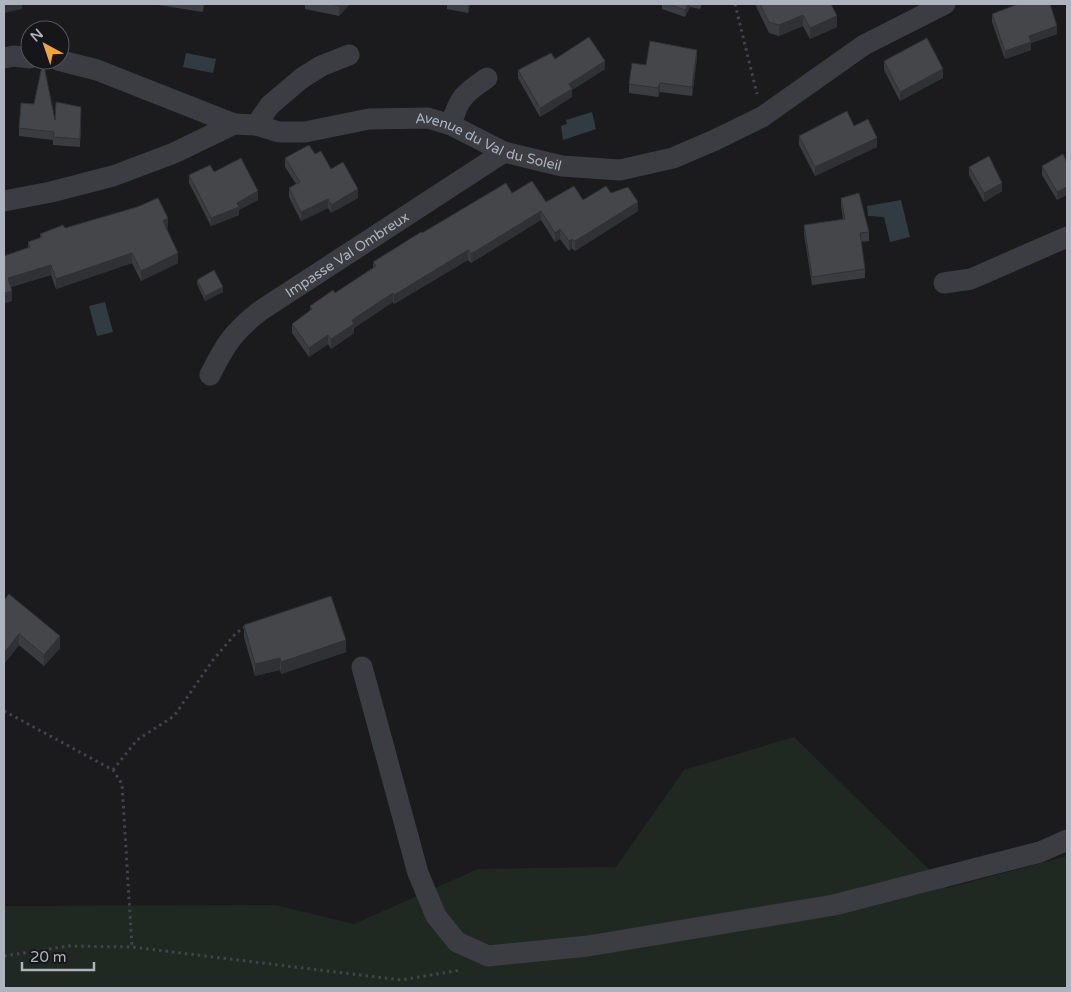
<svg xmlns="http://www.w3.org/2000/svg" width="1071" height="992" font-family="'Varela Round',sans-serif">
	<style>
		.green { fill: #202921 }
		.water { fill: #303c42 }
		.lines { fill: none; stroke-linecap: round; stroke-linejoin: round }
		.path { stroke: #424449; stroke-width: 3; stroke-dasharray: 2.5 4; stroke-linecap: butt }
		.minor { stroke: #3c3d42; stroke-width: 21 }
		.wall { fill: #3b3c40 }
		.shaded-wall { fill: #303134 }
		.building { fill: #45464a; stroke: #303134 }
		.labels { text-anchor: middle; dominant-baseline: central; stroke-width: 4; stroke-linejoin: round; paint-order: stroke }
		.street-label { font-size: 14px; fill: #adb4bd; stroke: #161618 }
	</style>
	<rect width="100%" height="100%" fill="#1b1b1d"/>
	<path class="green" d="M794,737L948,888L1067,856V988H4V906L275,905L354,924L478,869L616,867L684,770Z"/>
	<path class="water" d="M186,53L216,59L213,73L183,67Z
		M592,112L596,129L563,140L561,126L567,124L566,120Z
		M901,200L910,237L890,242L884,217L868,216L867,206Z
		M105,302L113,332L97,336L89,306Z"/>
	<g class="lines">
		<path class="path" d="M735,4L757,94
			M4,711L113,770L122,784L132,947
			M113,770L137,740L174,716L213,660L236,633L247,626
			M4,956L69,946L132,947L401,980L461,970"/>
		<g class="minor">
			<path d="M4,58L14,56L30,58"/>
			<path d="M58,60L97,70L234,124"/>
			<path d="M256,125L270,105L302,78L321,66L349,55"/>
			<path d="M451,125C459,97 464,94 487,78"/>
			<path id="s1" d="M4,201L51,192L113,176L174,153L234,124L256,125L279,132H305L369,119L428,118L451,125L504,152L562,166L620,170L673,158L715,140L762,117L864,45L945,4"/>
			<path d="M944,283L971,279L1067,237"/>
			<path id="s2" d="M210,375C225,345 233,332 260,311L504,152"/>
			<path d="M362,667L418,873L436,916L457,942L488,956L588,946L834,905L1040,852L1067,840"/>
		</g>
	</g>
	<path class="wall" d="M152,4H204L203,12Z
		M305,4H350L339,16L305,9Z
		M447,4H470L468,13L447,9Z
		M662,4H702L700,9L690,7L685,17L662,9Z
		M755,4H831L837,27L810,39L803,26L779,36L769,33Z
		M992,14L1057,34L1031,43V50L1005,59L992,22Z
		M697,58L692,96L660,92L658,97L629,93V84L646,65Z
		M555,59L605,69L572,90V97L540,117L518,78V70Z
		M884,61L943,78L900,101L884,70Z
		M81,116L80,147L53,145V140L19,136V128Z
		M854,126L877,147L815,176L799,145V136Z
		M315,154L331,169L358,198L331,213L328,208L301,221L289,197V188L296,184L285,167V158Z
		M1067,163L1057,200L1042,175V166Z
		M969,167L1002,191L984,202L969,175Z
		M214,172L258,200L239,210V215L211,226L189,183V175Z
		M512,193L546,202L583,200L611,193L638,211L575,251L572,248L569,251L560,239L555,242L541,220L471,263L468,260L394,304L393,302L354,328V333L331,349L328,344L309,357L292,333V324L310,311V306L335,293L373,268V262L422,233Z
		M841,198L869,232V241L861,242L865,269V278L812,285L804,234V225L843,219L841,206Z
		M65,228H168H167L178,263L141,281L132,263L56,289L51,275L11,287L12,301L4,303V256L28,248V242L40,238V234Z
		M197,280L223,292L205,301L197,284Z
		M4,600L60,648L44,666L19,645L4,664Z
		M244,625L346,652L281,674L280,670L255,676L244,637Z"/>
	<path class="shaded-wall" d="M4,4H22V9L4,13Z
		M340,4H350L339,16V6Z
		M468,4H470L468,13Z
		M688,4H690V7L685,17V10Z
		M803,15V26L779,36V25Z
		M837,16V27L810,39V28Z
		M1057,26V34L1031,43V50L1005,59V51L1029,36Z
		M697,50V58L692,96V87Z
		M605,61V69L572,90V97L540,117V108L569,84Z
		M943,69V78L900,101V92Z
		M660,83V92L658,97V88Z
		M877,138V147L815,176V167Z
		M1002,183V191L984,202V193Z
		M1067,187V195L1057,200V192Z
		M358,189V198L331,213V205Z
		M258,191V200L239,210V215L211,226V218Z
		M328,199V208L301,221V212Z
		M638,202V211L575,251V241Z
		M541,211V220L471,263V254Z
		M168,218V228L163,231V221Z
		M560,229V239L555,242V233Z
		M572,239V248L569,251V241Z
		M468,250V260L394,304V295Z
		M132,253V263L56,289V279Z
		M178,253V263L141,281V271Z
		M51,265V275L8,287V278Z
		M223,287V292L205,301V296Z
		M12,291V301L4,303V293Z
		M393,293V302L354,328V333L331,349V339L352,320Z
		M328,335V344L309,357V348Z
		M19,634V645L4,664V653Z
		M60,636V648L44,666V655Z
		M346,640V652L281,674V662Z
		M280,658V670L255,676V664Z"/>
	<path class="building" d="M330,4H340L339,6Z
		M669,4H688L685,10Z
		M760,4H831L837,16L810,28L803,15L779,25L769,22Z
		M1018,4H1050L1057,26L1029,36L1031,42L1005,51L992,14Z
		M589,37L605,61L569,84L572,89L540,108L518,70L551,53L555,59Z
		M927,38L943,69L900,92L884,61Z
		M650,41L697,50L692,87L660,83L658,88L629,84L632,63L646,65Z
		M43,61L55,120L56,102L81,107L80,139L53,137L54,132L19,128L21,103L34,104Z
		M847,111L854,126L868,119L877,138L815,167L799,136Z
		M309,145L315,154L321,151L331,169L343,162L358,189L331,205L328,199L301,212L289,188L300,182L285,158Z
		M1063,154L1067,163V187L1057,192L1042,166Z
		M989,156L1002,183L984,193L969,167Z
		M241,158L258,191L237,203L239,207L211,218L189,175L210,165L214,172Z
		M532,181L546,202L574,186L583,200L606,186L611,193L628,187L638,202L575,241L572,239L569,241L560,229L555,233L541,211L471,254L468,250L394,295L393,293L352,320L354,324L331,339L328,335L309,348L292,324L312,309L310,306L333,290L335,293L376,266L373,262L421,232L422,233L506,183L512,193Z
		M859,193L869,232L860,233L865,269L812,277L804,225L845,219L841,198Z
		M158,198L168,218L163,221L178,253L141,271L132,253L56,279L51,265L8,278L12,291L4,293V256L30,247L28,242L42,237L40,234L63,225L65,228L137,207Z
		M214,270L223,287L205,296L197,280Z
		M9,594L60,636L44,655L19,634L4,653V600Z
		M331,596L346,640L281,662L280,658L255,664L244,625Z"/>
	<g class="labels">
		<g class="street-label">
			<text stroke="none"><textPath href="#s1" startOffset="505">Avenue du Val du Soleil</textPath></text>
			<text stroke="none"><textPath href="#s2" startOffset="186">Impasse Val Ombreux</textPath></text>
		</g>
	</g>
	<rect width="1071" height="992" fill="none" stroke="#adb4bd" stroke-width="10"/>
	<g transform="translate(45 45) rotate(320)"><circle r="24" fill="#161618" stroke="#52555a"/>
	<path d="M0-4L9 19L0 12L-9 19Z" fill="#f5a33b"/>
	<text y="-8" font-size="14" font-weight="bold" text-anchor="middle" fill="#adb4bd">N</text>
	</g>
	<path d="M22 962v8h72v-8" fill="none" stroke="#adb4bd" stroke-width="2.5"/>
	<text x="30" y="962" font-size="15" fill="#adb4bd" stroke="#161618" stroke-width="4" paint-order="stroke">20 m</text>
</svg>
